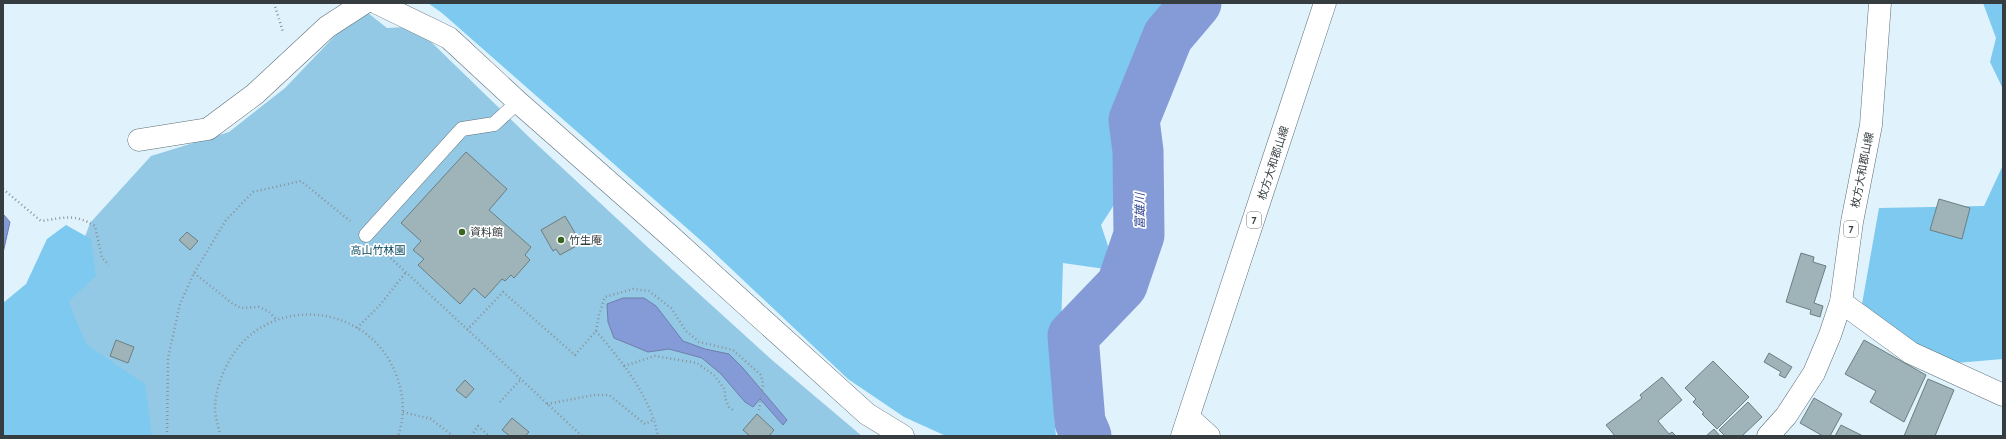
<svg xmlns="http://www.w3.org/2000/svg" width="2006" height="439" font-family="'PT Sans','Noto Sans JP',sans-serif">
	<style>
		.green { fill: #94c9e5 }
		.forest { fill: #7dc9ef }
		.water { fill: #859bd7; stroke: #6d7faa }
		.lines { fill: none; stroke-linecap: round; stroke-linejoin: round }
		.river { stroke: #859bd7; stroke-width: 51 }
		.building { fill: #9fb4b8; stroke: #6b7e82 }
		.service-casing { stroke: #5d6e76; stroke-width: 15 }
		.minor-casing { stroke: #5d6e76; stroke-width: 23 }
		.primary-casing { stroke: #5d6e76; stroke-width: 23 }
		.path { stroke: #87949b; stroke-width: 2.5; stroke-dasharray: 1 3; stroke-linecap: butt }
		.service { stroke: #fff; stroke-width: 14 }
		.minor { stroke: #fff; stroke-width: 22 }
		.primary { stroke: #fff; stroke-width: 22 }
		.poi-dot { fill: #396421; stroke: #fff; stroke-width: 1.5 }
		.labels { text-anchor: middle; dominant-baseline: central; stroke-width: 3.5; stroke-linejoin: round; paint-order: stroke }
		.shield { fill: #fff; stroke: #72777a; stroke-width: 1 }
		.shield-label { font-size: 10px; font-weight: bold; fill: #363d41 }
		.street-label { font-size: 11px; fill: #363d41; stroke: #fff }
		.poi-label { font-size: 11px; fill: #363d41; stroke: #fff; text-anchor: start }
		.park-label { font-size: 11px; fill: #00445d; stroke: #fff }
		.water-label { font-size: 12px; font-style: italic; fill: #334891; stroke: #fff }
	</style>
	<rect width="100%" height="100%" fill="#e0f3fd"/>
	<path class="green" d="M368,13L387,28L406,27L424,35L530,138L653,252L772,360L862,436H130L3,416L71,275L90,223L151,156L229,132L285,88L350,20Z"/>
	<path class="forest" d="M428,3H1178L1155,39L1130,74L1112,134L1124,185L1112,208L1101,225L1108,246L1105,269L1063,263L1061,328L1066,386L1054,416L1056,436H946L904,417L848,379L706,245L442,13Z
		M1983,3H2003V89L1990,62L1996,38Z
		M2003,165V359L1956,363L1909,340L1862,304L1879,208L1984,206Z
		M66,225L91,239L96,276L69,301L74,316L87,345L145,384L152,436H3V303L26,284L47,239Z"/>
	<path class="water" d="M3,214L10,222L3,253Z
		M623,298H644L656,306L683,341L705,349L729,354L742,367L787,420L783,425L760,399L753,407L745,402L721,374L702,358L669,349L648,352L614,338L608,322L607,304Z"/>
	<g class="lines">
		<path class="river" d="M1086,436L1080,422L1073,336L1122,285L1139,235L1138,151L1134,120L1168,36L1196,3"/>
	</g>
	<path class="building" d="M466,152L507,189L489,210L531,247L525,255L530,260L514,278L511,275L505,281L502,279L485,298L474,288L460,304L418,265L424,259L413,250L421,241L401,223Z
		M1939,199L1970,208L1962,239L1930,230Z
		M565,216L575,233L572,235L578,245L560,255L556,249L553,251L541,230Z
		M187,232L198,241L190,250L179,240Z
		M1801,253L1814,257L1813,262L1826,266L1814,303L1823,306L1820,317L1810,314L1811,310L1786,302Z
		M116,340L134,347L128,363L110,356Z
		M1864,340L1926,375L1904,422L1870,402L1876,391L1845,374Z
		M1769,353L1792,367L1785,378L1779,375L1781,372L1764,362Z
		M1713,361L1749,397L1717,429L1702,414L1704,413L1693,402L1696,399L1685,388Z
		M1662,377L1682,400L1658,421L1669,434L1672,432L1676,436H1615L1606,425L1642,398L1640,395Z
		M1928,379L1954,390L1935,436H1904Z
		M465,380L474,389L466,398L456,390Z
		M1814,398L1842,414L1830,436H1823L1800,423Z
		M1748,402L1762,417L1742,436H1725L1719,430Z
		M757,414L774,430L769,436H750L743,430Z
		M512,418L529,432L525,436H510L502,430Z
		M1841,425L1863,436H1835Z
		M1714,429L1720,436H1706Z"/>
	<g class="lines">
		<g class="service-casing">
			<path id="service" d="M366,235L462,129L494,124L518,102"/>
		</g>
		<g class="minor-casing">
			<path id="minor" d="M377,3L449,38L518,102L668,234L867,414L903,436
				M139,140L208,129L255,94L327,27L364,3
				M1841,302L1911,353L2003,395
				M1189,418L1209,436"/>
		</g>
		<g class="primary-casing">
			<path id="primary" d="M1182,436L1325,3
				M1768,436L1786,416L1814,373L1830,335L1841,302L1852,222L1871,125L1880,3"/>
		</g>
		<path class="path" d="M274,3L283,32
			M3,189L41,221C64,218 74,213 95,226L102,258L109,265
			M382,250L582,436
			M194,273L233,304L241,308L259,307L269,312L277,320
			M357,328L380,305L406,272
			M467,330L503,292L575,355L596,331C622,362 650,395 658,436
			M596,331L599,315L605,297L633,289L649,291L671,308L686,331L699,342L733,350L761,375L763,384L759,410
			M624,366L655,356L697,363L715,376L725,390V398L729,407L734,411
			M500,402L521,379
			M547,404L594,395H609L645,424L655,419
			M403,412L431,419L453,436
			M167,436L168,358L180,304L194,273L226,220L253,192L301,181L350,221
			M220,436C219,427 215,418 215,409C215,394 220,378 227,365C263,292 370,300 397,377C404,396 405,416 398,436
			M471,436L478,426L489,436"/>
		<use href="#service" class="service"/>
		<use href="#minor" class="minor"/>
		<use href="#primary" class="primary"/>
	</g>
	<g class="poi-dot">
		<circle cx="462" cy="232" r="4"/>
		<circle cx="561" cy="240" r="4"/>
	</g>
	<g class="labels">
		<g class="shield">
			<rect x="1247" y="212" width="14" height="16" rx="3"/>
			<rect x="1844" y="221" width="14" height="16" rx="3"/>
		</g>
		<g class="shield-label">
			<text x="1254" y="220">7</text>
			<text x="1851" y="229">7</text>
		</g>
		<g class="street-label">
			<text transform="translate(1273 163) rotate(-72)">枚方大和郡山線</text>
			<text transform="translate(1862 170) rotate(-79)">枚方大和郡山線</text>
		</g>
		<g class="poi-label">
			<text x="470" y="232">資料館</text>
			<text x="569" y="240">竹生庵</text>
		</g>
		<g class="park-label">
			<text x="378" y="250">高山竹林園</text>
		</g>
		<g class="water-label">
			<text transform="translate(1139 211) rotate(-90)">富雄川</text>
		</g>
	</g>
	<rect width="2006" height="439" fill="none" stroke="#363d41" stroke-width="8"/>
</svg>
